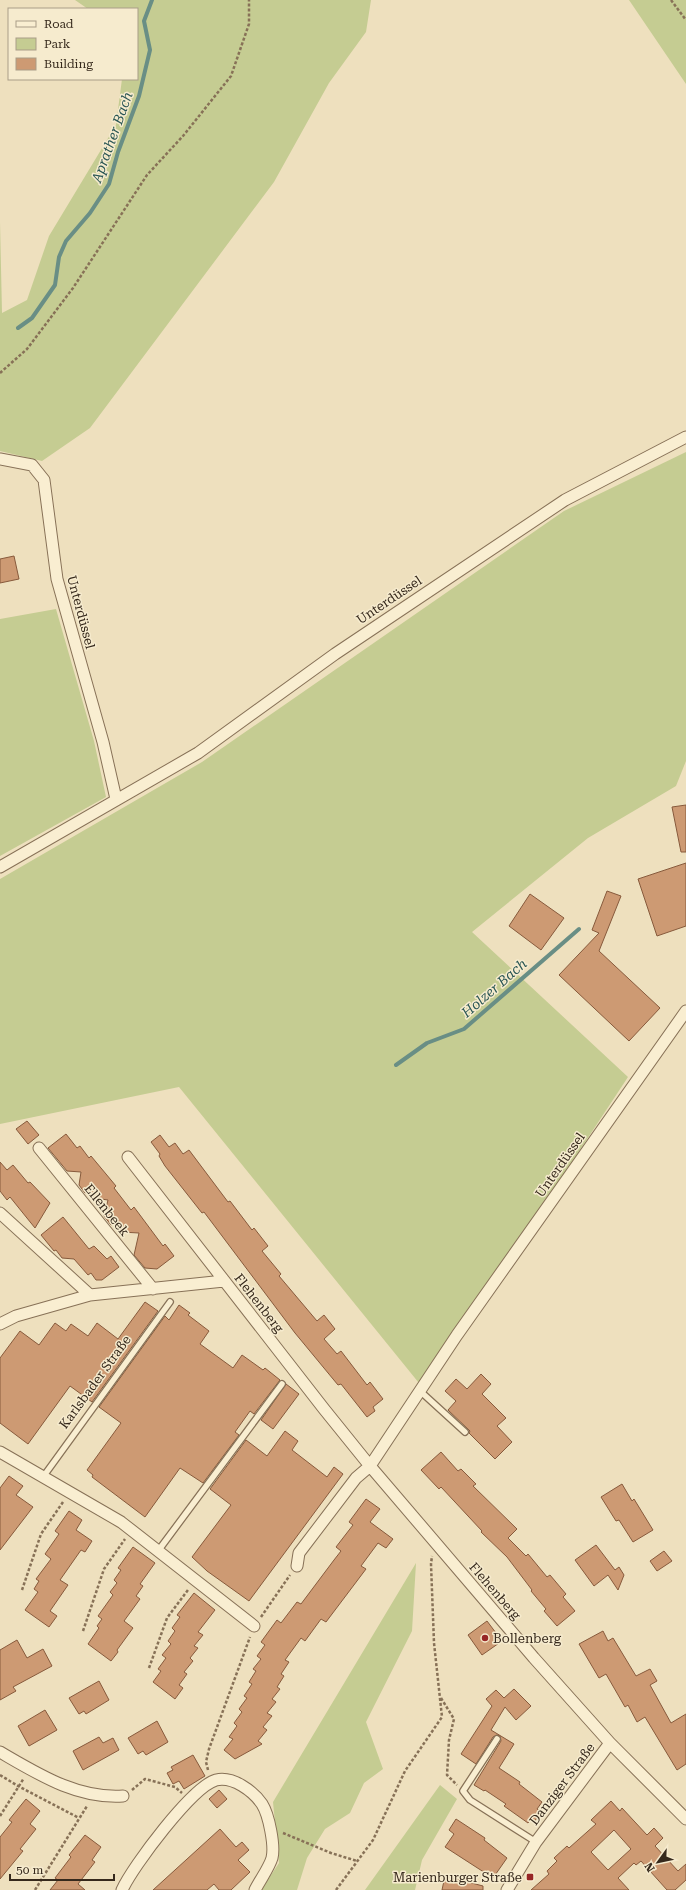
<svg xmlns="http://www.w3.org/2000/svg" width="686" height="1890" font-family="'Roboto Serif',serif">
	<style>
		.green { fill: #c5cc92 }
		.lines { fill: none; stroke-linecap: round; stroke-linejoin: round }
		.stream { stroke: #698e85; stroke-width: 4 }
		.building { fill: #cd9a73; stroke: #875a3c; fill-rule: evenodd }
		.service-casing { stroke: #877157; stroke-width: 8 }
		.minor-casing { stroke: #877157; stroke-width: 13 }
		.path { stroke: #877157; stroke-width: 2.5; stroke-dasharray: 3 2; stroke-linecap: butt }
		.service { stroke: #f9eed1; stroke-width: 5.5 }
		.minor { stroke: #f9eed1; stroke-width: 11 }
		.poi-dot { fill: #972626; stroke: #f6ebce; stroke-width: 1.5 }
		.labels { text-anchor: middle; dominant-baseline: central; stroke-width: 3; stroke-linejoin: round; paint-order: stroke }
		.street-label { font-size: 13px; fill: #36291c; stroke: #f6ebce }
		.poi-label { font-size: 13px; fill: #36291c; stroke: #f6ebce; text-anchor: start }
		.water-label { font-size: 14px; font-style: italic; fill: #2a5654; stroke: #f6ebce }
	</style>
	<rect width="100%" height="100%" fill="#eee0be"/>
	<path class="green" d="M75,0H371L366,32L329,83L274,182L90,428L42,461L0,451V222L2,313L27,300L49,236L116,125L122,79H137V9H88Z
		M629,0H686V84Z
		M686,452V761L676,786L588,838L472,932L628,1077L423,1388L179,1087L0,1124V879L202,762L564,511Z
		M56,609L94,741L106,797L0,856V619Z
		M416,1563L412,1631L366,1722L383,1769L364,1783L350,1813L325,1829L307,1858L297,1890H261L279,1863L273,1802Z
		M440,1785L457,1799L422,1860L415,1890H365Z"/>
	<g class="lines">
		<path class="stream" d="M18,328L32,318L55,285L59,257L66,241L90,213L109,184L118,152L139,96L150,50L144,21L152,0
			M396,1065L427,1043L464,1029L579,929"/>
	</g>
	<path class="building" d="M14,556L19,579L0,583V559Z
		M686,805V852H681L672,807Z
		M686,863V926L657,936L638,879Z
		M607,891L621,896L599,951L660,1008L629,1041L559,975L599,933L592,930Z
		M530,894L564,918L541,950L509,926Z
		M27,1121L39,1135L28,1144L16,1129Z
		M66,1134L77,1148L80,1146L89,1158L91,1156L116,1186L114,1188L131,1210L134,1207L163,1246L165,1244L174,1256L157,1269L145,1268L134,1255L139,1233L121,1232L114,1223L111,1225L104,1216L108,1200L94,1198L88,1191L85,1193L79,1185L81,1172L67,1171L48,1148Z
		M160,1135L169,1147L175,1143L183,1154L189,1150L228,1202L230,1201L252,1230L254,1228L268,1246L262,1251L281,1274L279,1276L317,1321L324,1315L335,1329L324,1339L337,1354L341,1351L367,1385L370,1382L383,1399L373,1407L375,1411L367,1417L341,1384L338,1385L295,1333L204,1212L202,1213L165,1166L159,1156L160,1154L151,1142Z
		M0,1162L7,1170L13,1165L28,1183L30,1182L50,1203L35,1228L10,1197L7,1200L0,1191Z
		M63,1217L89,1249L94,1246L107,1259L111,1256L119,1267L102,1280H96L91,1273L88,1275L74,1259L62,1258L56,1250L54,1251L41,1235Z
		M145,1302L158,1311L92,1402L70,1386L28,1444L0,1423V1358L20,1331L39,1345L55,1323L66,1331L71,1324L88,1336L97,1323L118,1339Z
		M179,1305L190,1313L188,1315L209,1331L200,1344L233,1368L242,1355L263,1370L265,1368L280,1380L254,1414L250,1411L235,1432L239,1435L203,1483L180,1468L145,1517L92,1477L93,1475L87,1470L121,1423L99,1407L165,1316L169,1320Z
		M481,1374L491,1384L482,1394L506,1418L497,1426L512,1442L495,1459L469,1433L470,1431L448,1410L456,1401L445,1391L456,1379L467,1389Z
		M286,1384L299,1394L273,1429L261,1420Z
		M285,1431L298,1441L292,1450L327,1477L334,1467L343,1474L249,1601L207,1571L192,1557L231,1505L210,1489L246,1440L267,1456Z
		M441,1452L458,1471L461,1469L476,1484L473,1486L517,1529L508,1538L526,1556L528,1554L547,1577L550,1575L566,1594L563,1597L575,1611L557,1626L544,1611L546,1609L531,1591L532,1590L507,1557L481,1532L482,1531L441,1487L439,1489L421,1470Z
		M9,1476L23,1486L16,1495L33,1507L0,1550V1488Z
		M622,1484L632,1501L634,1499L653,1530L633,1542L619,1520L616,1521L601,1497Z
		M366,1499L380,1509L370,1522L393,1539L386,1548L378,1543L361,1566L366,1569L326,1622L321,1619L305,1641L301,1638L285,1660L289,1662L281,1674L284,1676L277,1687L280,1689L272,1699L276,1702L267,1713L272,1716L263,1727L267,1730L258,1741L262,1744L235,1759L224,1750L233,1739L229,1737L237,1726L234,1723L242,1712L239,1709L247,1698L244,1696L252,1684L249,1682L256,1671L253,1669L261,1659L257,1656L265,1645L261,1642L277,1620L281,1623L297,1602L301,1604L334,1560L341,1551L336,1547L353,1525L349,1522Z
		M69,1511L82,1520L76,1530L92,1541L85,1552L81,1550L60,1580L68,1585L50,1611L57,1616L49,1627L25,1610L38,1592L34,1589L39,1581L36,1579L51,1559L45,1554L59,1534L55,1531Z
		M596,1545L615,1570L619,1567L624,1575L618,1590L608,1575L594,1586L575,1560Z
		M133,1547L155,1563L140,1584L143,1586L136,1596L140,1599L124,1621L133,1628L117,1650L118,1652L111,1661L88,1644L99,1628L97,1626L102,1619L98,1616L113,1595L110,1592L117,1583L114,1580L121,1570L118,1568Z
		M664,1551L672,1561L657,1571L650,1561Z
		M194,1593L215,1610L198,1632L203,1635L194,1646L198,1648L190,1658L193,1661L184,1672L187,1674L179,1685L183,1688L175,1699L153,1682L161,1671L158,1669L166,1658L162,1655L171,1644L168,1641L175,1631L172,1628L180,1617L177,1615Z
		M487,1621L502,1641L482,1655L468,1635Z
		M603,1631L608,1641L613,1638L636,1676L650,1669L657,1681L650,1685L671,1723L686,1714V1764L677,1770L645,1717L637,1722L628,1705L625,1707L606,1674L599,1678L579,1644Z
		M17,1640L27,1658L43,1649L52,1666L13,1687L16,1691L0,1700V1650Z
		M99,1681L109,1700L86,1714L84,1711L79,1714L69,1698Z
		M514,1689L531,1706L516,1720L505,1707L491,1730L514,1744L499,1768L520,1782L519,1784L542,1802L537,1809L541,1812L534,1822L530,1820L528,1823L504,1806L506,1804L485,1790L484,1791L474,1785L501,1741L500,1736L497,1735L493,1737L476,1764L461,1754L492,1706L486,1699L496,1690L504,1698Z
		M45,1710L57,1730L29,1746L18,1726Z
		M157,1721L168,1742L146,1755L143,1751L138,1754L128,1738Z
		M99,1737L103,1743L113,1738L119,1750L83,1770L73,1751Z
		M193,1755L205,1776L184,1789L179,1781L173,1784L167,1773L173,1770L171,1767Z
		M219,1790L227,1799L217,1808L209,1799Z
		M26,1799L40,1811L30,1824L36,1829L20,1849L23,1851L0,1879V1837L12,1822L9,1820Z
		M611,1801L620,1811L622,1808L647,1835L654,1828L663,1838L655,1846L678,1871L686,1864V1880L675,1890H667L641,1861L636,1865L634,1863L618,1878L629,1890H531L549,1874L547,1871L557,1861L554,1858L567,1846L569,1848L596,1824L591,1820ZM614,1830L631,1849L608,1870L591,1852Z
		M456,1819L485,1838L484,1840L507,1858L493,1878L445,1847L454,1834L449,1830Z
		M220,1829L236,1847L242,1842L249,1850L238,1860L250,1872L231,1890H219L214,1884L207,1890H153Z
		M85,1835L101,1847L92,1860L95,1862L78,1884L85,1890H50L58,1880L55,1878L71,1857L69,1855Z
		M445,1876L483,1886V1890H442Z"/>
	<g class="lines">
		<g class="service-casing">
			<path id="service" d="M420,1391L465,1432
				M43,1477L170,1302
				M158,1551L282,1384
				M497,1739L463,1791L470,1800L536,1842"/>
		</g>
		<g class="minor-casing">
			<path id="minor" d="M0,459L32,465L44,480L57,579L103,742L116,799
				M0,867L198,753L335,654L565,500L686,437
				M39,1148L153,1289
				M128,1157L324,1409L370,1466L534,1658L610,1743L686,1819
				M0,1213L90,1295
				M0,1324L16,1316L90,1295L224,1281
				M0,1452L121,1522L254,1626
				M297,1566L299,1553L356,1478L370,1466L457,1335L686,1011
				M0,1752C38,1774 77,1799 123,1796
				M122,1890C133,1866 192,1787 216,1780C233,1776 253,1791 262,1804C269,1815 275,1846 272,1858C269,1868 260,1880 255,1890
				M507,1890L536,1842L610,1743"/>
		</g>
		<path class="path" d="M671,0L686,20
			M0,373L27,349L73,288L147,175L183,136L231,76L249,24V0
			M22,1590L41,1534L63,1502
			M261,1617L290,1575
			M83,1631L104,1569L125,1539
			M149,1668L167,1618L188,1590
			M441,1698L454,1719L449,1740L447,1775L457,1785
			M208,1770L206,1762L209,1749L250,1637
			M0,1775L18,1786L79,1818
			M132,1790L145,1779L175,1787L182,1793
			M0,1816L24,1778
			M283,1833L331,1853L357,1861
			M35,1890L87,1806
			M336,1890L373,1840L405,1771L442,1717L434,1643L431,1564L432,1556"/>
		<use href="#service" class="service"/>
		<use href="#minor" class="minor"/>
	</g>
	<g class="poi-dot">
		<circle cx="485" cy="1638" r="4"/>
		<rect x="526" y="1873" width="8" height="8" rx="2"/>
	</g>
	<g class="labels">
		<g class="street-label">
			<text transform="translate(389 600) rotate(-34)">Unterdüssel</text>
			<text transform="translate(81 612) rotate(75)">Unterdüssel</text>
			<text transform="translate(560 1165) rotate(-55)">Unterdüssel</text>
			<text transform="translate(107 1210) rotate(51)">Ellenbeek</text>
			<text transform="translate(259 1303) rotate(52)">Flehenberg</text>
			<text transform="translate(95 1382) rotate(-54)">Karlsbader Straße</text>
			<text transform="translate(495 1591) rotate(49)">Flehenberg</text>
			<text transform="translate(562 1784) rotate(-53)">Danziger Straße</text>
		</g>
		<g class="poi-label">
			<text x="493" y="1638">Bollenberg</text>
			<text x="522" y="1877" text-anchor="end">Marienburger Straße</text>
		</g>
		<g class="water-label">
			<text transform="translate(112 137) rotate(-70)">Aprather Bach</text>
			<text transform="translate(494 988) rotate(-41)">Holzer Bach</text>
		</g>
	</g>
	<rect x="8" y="8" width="130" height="72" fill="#f6ebce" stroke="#a99d87"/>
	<rect x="16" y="21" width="20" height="6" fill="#f9eed1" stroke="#a99d87"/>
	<text x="44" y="28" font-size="12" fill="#36291c">Road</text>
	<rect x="16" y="38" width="20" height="12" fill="#c5cc92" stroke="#a99d87"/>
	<text x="44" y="48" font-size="12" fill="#36291c">Park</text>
	<rect x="16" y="58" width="20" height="12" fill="#cd9a73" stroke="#a99d87"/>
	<text x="44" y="68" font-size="12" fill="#36291c">Building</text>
	<g transform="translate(658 1862) rotate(237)" stroke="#f6ebce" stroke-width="3" paint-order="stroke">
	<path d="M0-3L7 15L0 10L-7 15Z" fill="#36291c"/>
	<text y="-6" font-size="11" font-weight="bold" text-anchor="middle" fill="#36291c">N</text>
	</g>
	<path d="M10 1874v6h104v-6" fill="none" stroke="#36291c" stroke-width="2"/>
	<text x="16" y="1874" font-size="12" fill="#36291c" stroke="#f6ebce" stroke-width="3" paint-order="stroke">50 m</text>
</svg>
